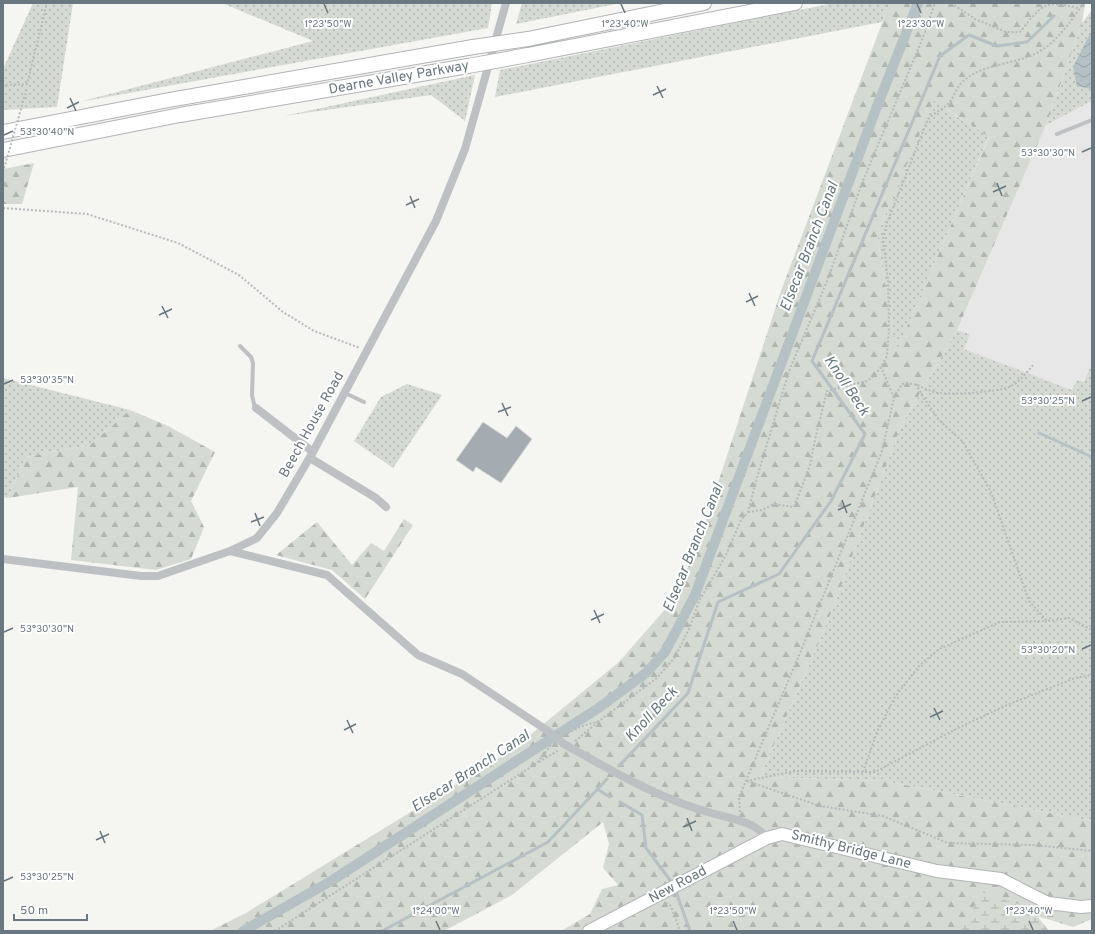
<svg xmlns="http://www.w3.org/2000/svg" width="1095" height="934" font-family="Overpass,sans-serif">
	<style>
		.built { fill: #e6e7e6 }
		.grass { fill: url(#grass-dots) }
		.forest { fill: url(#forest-firs); fill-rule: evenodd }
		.wetland { fill: url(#wetland-marsh) }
		.water { fill: url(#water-waves) }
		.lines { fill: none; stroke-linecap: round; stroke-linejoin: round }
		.stream { stroke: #b5c1c4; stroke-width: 3 }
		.canal { stroke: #b5c1c4; stroke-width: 10 }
		.building { fill: #a5acb1; stroke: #d7d7d5 }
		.secondary-casing { stroke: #b0b5b8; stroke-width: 14 }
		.trunk-casing { stroke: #b1b4b7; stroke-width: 16 }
		.path { stroke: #b7babc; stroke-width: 2; stroke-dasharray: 2 2; stroke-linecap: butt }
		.service { stroke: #bdc1c4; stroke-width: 4 }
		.minor { stroke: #bdc1c4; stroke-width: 8 }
		.secondary { stroke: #fff; stroke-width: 12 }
		.trunk { stroke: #fff; stroke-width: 14 }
		.trunk-bridge-casing { stroke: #b1b4b7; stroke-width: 16; stroke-linecap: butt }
		.path-bridge { stroke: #b7babc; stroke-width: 2; stroke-dasharray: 2 2; stroke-linecap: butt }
		.minor-bridge { stroke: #bdc1c4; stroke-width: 8 }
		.trunk-bridge { stroke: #fff; stroke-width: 14 }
		.ticks { fill: none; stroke: #687780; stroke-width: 1.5 }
		.labels { text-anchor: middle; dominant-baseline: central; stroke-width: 4; stroke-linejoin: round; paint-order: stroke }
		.street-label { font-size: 14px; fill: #687780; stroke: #fff }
		.water-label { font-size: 15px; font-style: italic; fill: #63787d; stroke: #fff }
		.ticks-label { font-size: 10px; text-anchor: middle; fill: #687780; stroke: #fff; stroke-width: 4; stroke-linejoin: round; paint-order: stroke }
	</style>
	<defs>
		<pattern id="grass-dots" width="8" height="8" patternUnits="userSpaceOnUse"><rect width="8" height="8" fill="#d5dad2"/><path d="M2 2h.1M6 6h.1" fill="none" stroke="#b1b6b0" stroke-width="1.8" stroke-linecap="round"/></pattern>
		<pattern id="forest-firs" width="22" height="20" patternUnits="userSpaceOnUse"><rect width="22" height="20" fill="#d5dad2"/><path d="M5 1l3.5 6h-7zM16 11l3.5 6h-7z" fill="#b1b6b0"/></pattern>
		<pattern id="wetland-marsh" width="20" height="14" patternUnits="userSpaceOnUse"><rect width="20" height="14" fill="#d5dad2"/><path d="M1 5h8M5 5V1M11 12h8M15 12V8" fill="none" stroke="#b1b6b0"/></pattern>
		<pattern id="water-waves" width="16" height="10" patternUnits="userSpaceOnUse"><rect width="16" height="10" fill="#b5c1c4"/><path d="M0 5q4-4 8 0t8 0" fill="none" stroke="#97a2a4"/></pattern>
	</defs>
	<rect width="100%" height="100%" fill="#f5f5f2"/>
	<path class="built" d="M1092,101V363L1084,382L1072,390L964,349L970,334L957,330L1046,125Z"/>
	<path class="grass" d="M33,3H73L57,107L3,110V69Z
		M222,3H492L488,28L79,102L313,41Z
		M522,3H621L516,24Z
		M834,3H886L887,10L882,22L495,97L500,70Z
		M1092,10V101L1046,125L1082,23Z
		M475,75L465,121L431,95L284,116Z
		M934,100L956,116L989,136L896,353L877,234Z
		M957,330L970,334L964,349L1072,390L1077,380L1084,382L1092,363V821L884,781L760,777L826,626L901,426Z
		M3,378L130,410L90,445L26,457L8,498L3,497Z
		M407,384L442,395L393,468L354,441L381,397Z"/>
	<path class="forest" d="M886,3H1085L1082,23L1046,125L957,330L901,426L826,626L760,777L884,781L1092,821V919L1073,927L988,901L974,931H561L590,914L602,889L618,885L603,868L609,844L603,822L512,895L444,931H210L246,913L512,750L619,662L675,598L700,538L781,291L887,10ZM934,101L989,137L896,352L877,234Z
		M34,163L22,204H3V169Z
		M130,410L168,426L215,452L191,501L204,527L191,559L156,570L71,560L78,487L8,498L26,457L90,445Z
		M404,519L413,525L365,599L332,570L276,555L317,522L352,565L371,543L384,551Z"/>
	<path class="wetland" d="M981,892L1031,908L1049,931H961Z"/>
	<path class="water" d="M1092,30V89H1090L1077,86L1073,67Z"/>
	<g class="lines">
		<path class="stream" d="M1039,433L1092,457
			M619,766L688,693L718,602L779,574L831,501L865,434L812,361L940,56L969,35L997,46L1027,42L1054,16
			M597,789L610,797
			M620,802L642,815L646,848L673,884
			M675,889L690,931
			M382,931L548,842L607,779"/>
		<path class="canal" d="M243,931L331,881L600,707L646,673L665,652L695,595L876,109L918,3"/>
	</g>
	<path class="building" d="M483,422L507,438L516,426L532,439L501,483L476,467L473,472L456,460Z"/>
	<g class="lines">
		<g class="secondary-casing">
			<path id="secondary" d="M589,931L767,838L782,834L937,871L1001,879L1022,890L1048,903L1081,907L1092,906"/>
		</g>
		<g class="trunk-casing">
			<path id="trunk" d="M528,39L704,3
				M528,55L795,3
				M3,132L169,100L473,47
				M3,150L180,115L468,66"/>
		</g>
		<path class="path" d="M951,3L975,19L1006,32H1020C1027,24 1038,7 1048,5C1058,3 1071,6 1080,9
			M3,87L4,85L27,84L47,3
			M3,208L87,214L178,243L239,275L283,312L314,331L360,348
			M916,384L923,397L939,420L963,442L991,492L1029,601L1047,621L1069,618L1092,630
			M894,398L902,384C919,382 920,388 934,392C946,396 998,392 1009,387C1019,383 1027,372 1034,364
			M748,512L762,510L774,504L794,507L810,465L816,435L827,391L867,381L874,376L881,367L887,356L889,327L888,280L883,239L887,223L928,119C934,113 941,110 947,105C955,98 956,85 967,78C985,65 1010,64 1030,56C1054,47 1070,22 1084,3
			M564,735L580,727L599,721L657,678L675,657L690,627L699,601L726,555L741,520L748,512L758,474L789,371L828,279L862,183L922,40L935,3
			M575,741L598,722
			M539,762L559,750
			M863,772L877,732L895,697L920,665L939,649L1000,622L1047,621
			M746,781L795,771L875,772L958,728L1007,705L1075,678L1092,675
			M747,781L820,806L883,816L948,843L1034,845L1092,851
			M740,812L739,797L800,653L882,451L894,398L881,367
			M666,903L671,906L680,931
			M275,931L537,763L551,745"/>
		<path class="service" d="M1057,134L1092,120
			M240,346L251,357L253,363L252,395L255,408
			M345,393L364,402"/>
		<path class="minor" d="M256,408L313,452
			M310,458L376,498L386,507
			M230,551L327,575L418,655L462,674L548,731
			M3,559L141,576H158L230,551L257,538L277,513L313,452L436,221L465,149L506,3
			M564,744C612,771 661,800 715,814C734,819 755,822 767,838"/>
		<use href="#secondary" class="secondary"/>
		<use href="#trunk" class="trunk"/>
		<g class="trunk-bridge-casing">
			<path id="trunk-bridge" d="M473,47L528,39
				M468,66L528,55"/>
		</g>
		<path class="path-bridge" d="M3,172L27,88"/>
		<path class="minor-bridge" d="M548,731L564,744"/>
		<use href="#trunk-bridge" class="trunk-bridge"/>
	</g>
	<path class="ticks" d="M324,4L328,13M621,4L625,13M917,4L921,13M657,86L663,98M653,95L666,89M70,98L76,111M67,108L79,102M4,135L13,131M1082,152L1091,148M997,183L1002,196M993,192L1006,186M410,196L415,208M406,205L419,199M749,293L755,306M746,302L758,296M162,306L168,318M159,315L172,309M4,384L13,380M1082,401L1091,397M502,403L508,416M498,412L511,407M842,500L847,513M838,510L851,504M255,513L260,526M251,522L264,517M594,610L600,623M591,620L604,614M4,632L13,628M1082,649L1091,645M934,708L940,720M930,717L943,711M347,720L353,733M344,730L356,724M687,818L692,831M683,827L696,821M100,831L105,843M96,840L109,834M4,881L13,877M436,921L440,930M733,921L737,930M1029,921L1033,930"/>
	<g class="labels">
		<g class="street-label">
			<text transform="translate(399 78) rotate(-10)">Dearne Valley Parkway</text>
			<text transform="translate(312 425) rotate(-61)">Beech House Road</text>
			<text transform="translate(851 850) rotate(14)">Smithy Bridge Lane</text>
			<text transform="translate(678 885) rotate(-28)">New Road</text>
		</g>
		<g class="water-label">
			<text transform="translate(810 247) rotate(-69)">Elsecar Branch Canal</text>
			<text transform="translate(846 386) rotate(56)">Knoll Beck</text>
			<text transform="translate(694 548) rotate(-68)">Elsecar Branch Canal</text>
			<text transform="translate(652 715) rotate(-47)">Knoll Beck</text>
			<text transform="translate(471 772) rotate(-33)">Elsecar Branch Canal</text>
		</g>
	</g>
	<g class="ticks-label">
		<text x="625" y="27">1°23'40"W</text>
		<text x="921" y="27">1°23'30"W</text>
		<text x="328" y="27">1°23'50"W</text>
		<text x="47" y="135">53°30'40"N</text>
		<text x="1048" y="156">53°30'30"N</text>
		<text x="47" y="383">53°30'35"N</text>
		<text x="1048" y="404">53°30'25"N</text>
		<text x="47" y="632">53°30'30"N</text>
		<text x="1048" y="653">53°30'20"N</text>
		<text x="47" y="880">53°30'25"N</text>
		<text x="436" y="914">1°24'00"W</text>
		<text x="733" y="914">1°23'50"W</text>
		<text x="1029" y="914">1°23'40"W</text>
	</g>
	<rect width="1095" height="934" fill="none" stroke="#687780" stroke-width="8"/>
	<path d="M14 914v6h73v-6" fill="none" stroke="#687780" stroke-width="2"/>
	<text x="20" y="914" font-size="12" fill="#687780" stroke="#ffffff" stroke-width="3" paint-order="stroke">50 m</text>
</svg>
